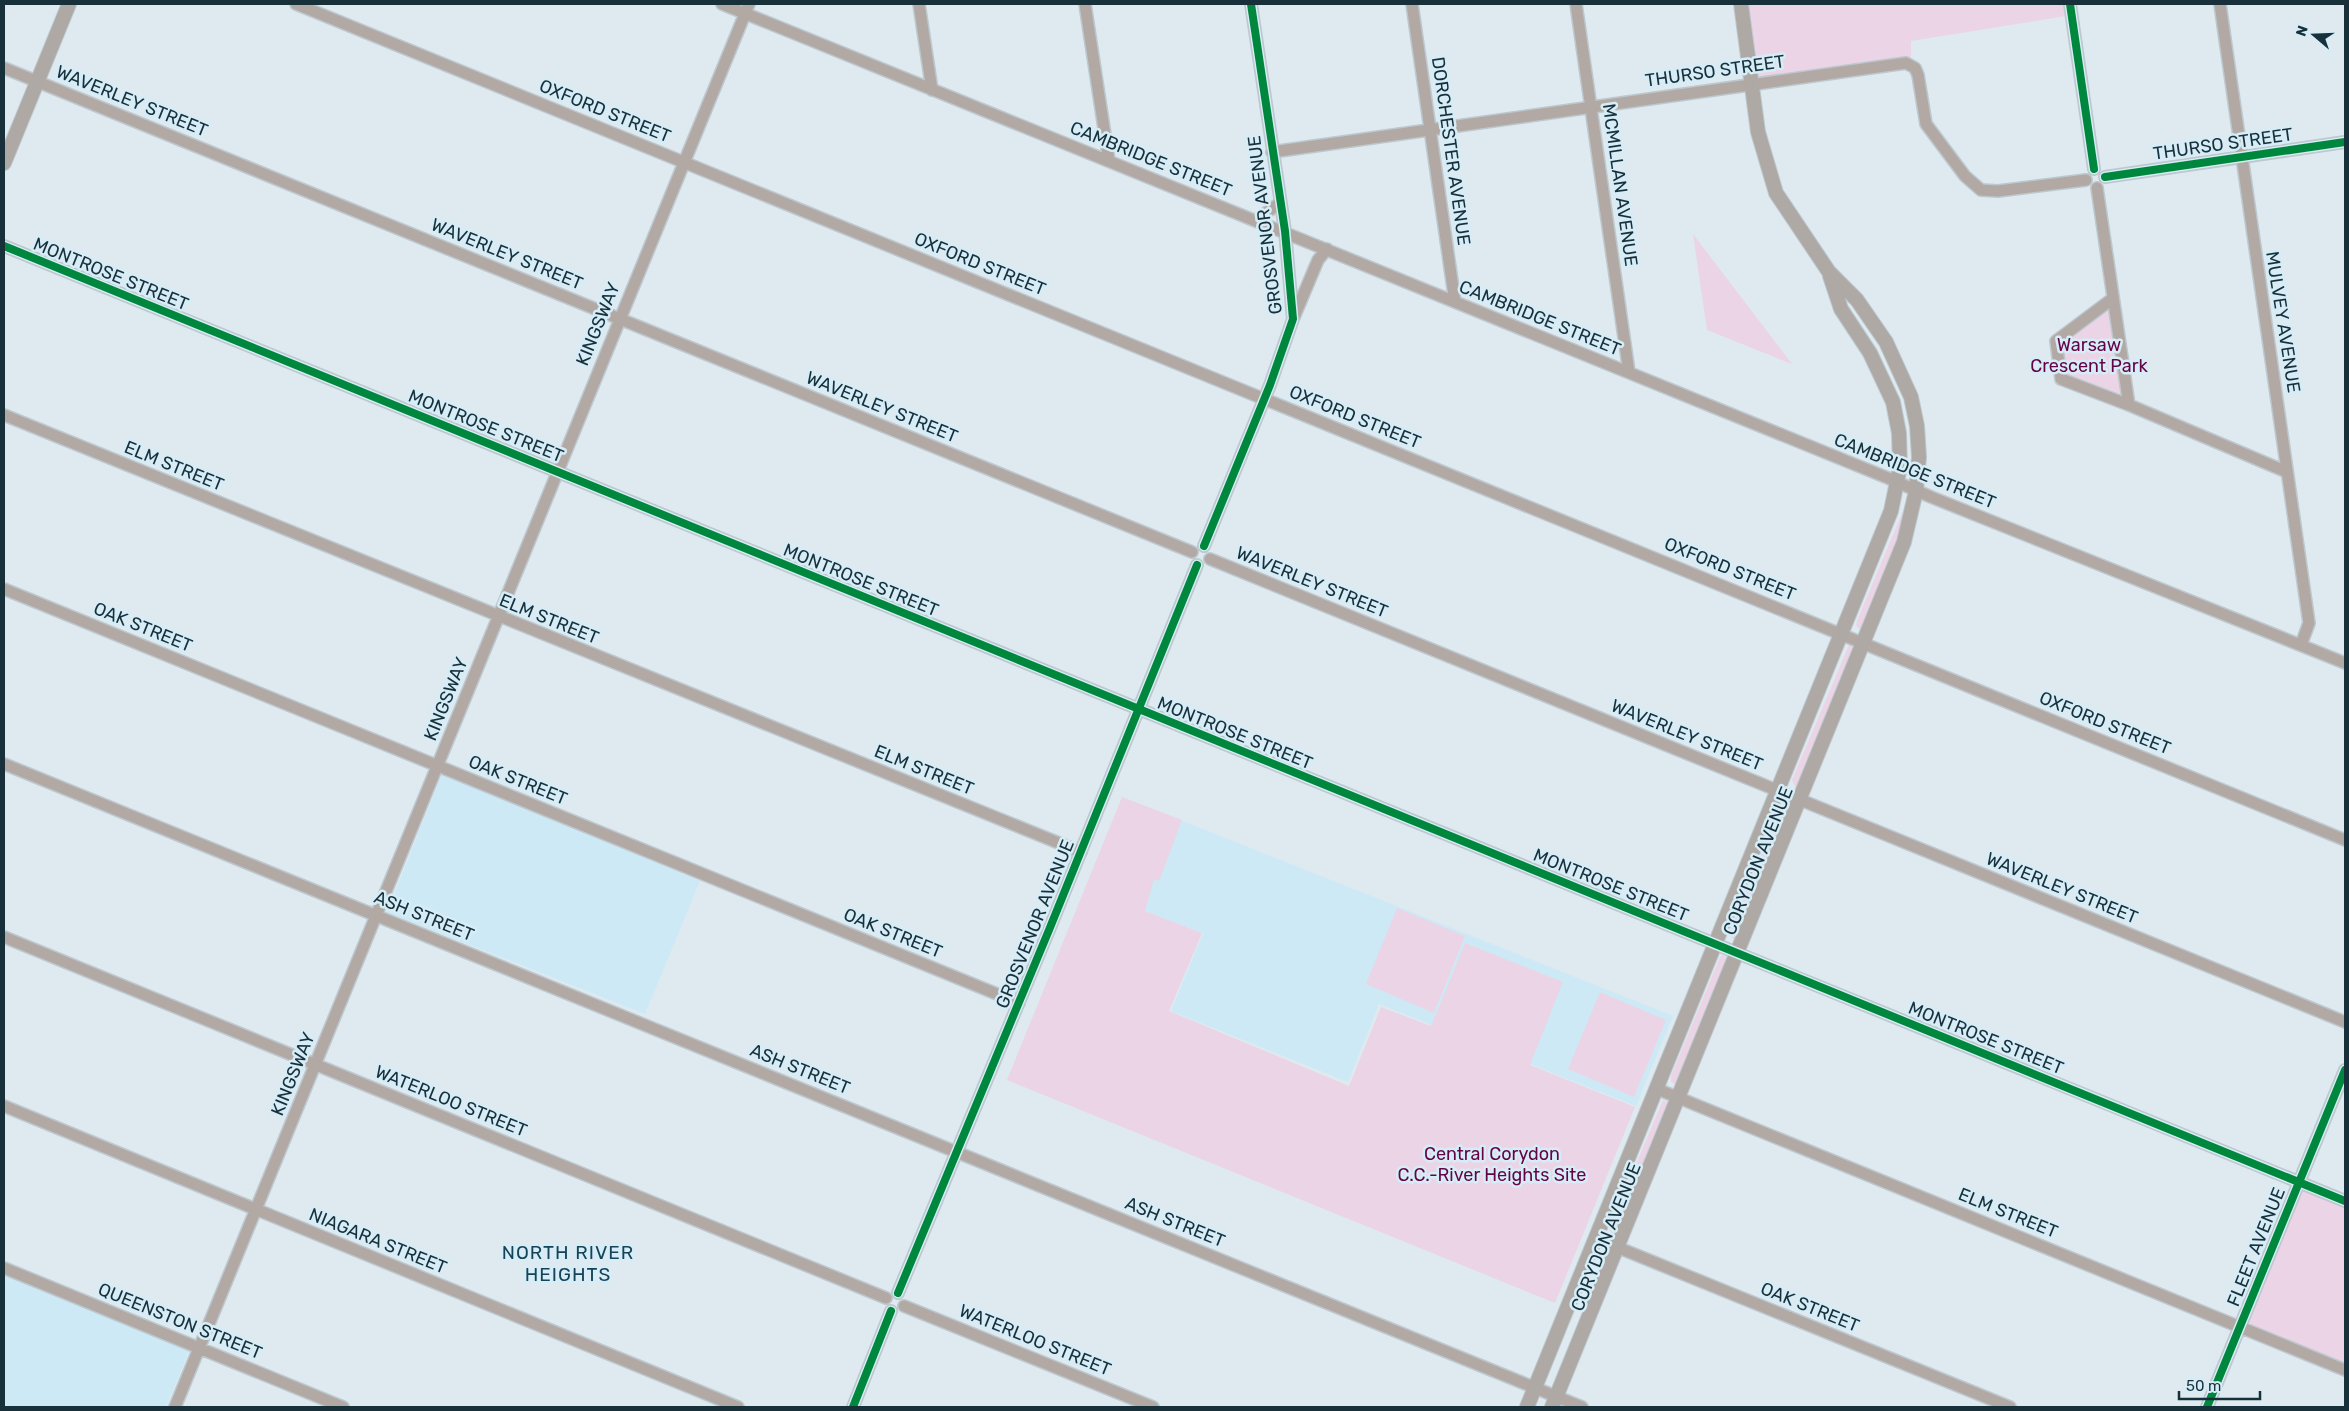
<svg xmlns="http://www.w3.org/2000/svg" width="2349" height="1411" font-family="Rubik,sans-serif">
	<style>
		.built { fill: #cde9f6 }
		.green { fill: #ebd4e5 }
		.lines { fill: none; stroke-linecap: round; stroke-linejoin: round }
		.minor-casing { stroke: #bcc8ce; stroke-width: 14 }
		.major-casing { stroke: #bcc8ce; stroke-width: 16 }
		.minor { stroke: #b2a9a4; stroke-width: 11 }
		.major { stroke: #afa9a5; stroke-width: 14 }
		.cycleway-casing { stroke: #d6edf8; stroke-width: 11 }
		.cycleway { stroke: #00873e; stroke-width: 8 }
		.labels { text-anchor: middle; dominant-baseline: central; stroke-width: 5; stroke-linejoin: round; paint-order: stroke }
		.street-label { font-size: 18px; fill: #17303a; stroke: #d6edf8 }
		.park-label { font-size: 18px; fill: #650445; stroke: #d6edf8 }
		.neighbourhood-label { font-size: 19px; letter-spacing: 1px; fill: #154456; stroke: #d6edf8 }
	</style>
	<rect width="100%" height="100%" fill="#deeaf0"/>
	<path class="built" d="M442,774L700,881L645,1014L387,912Z
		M1122,797L1673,1016L1636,1106L1379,1004L1348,1082L1171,1011L1203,933L1145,911Z
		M4,1272L189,1351L166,1407H4Z"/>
	<path class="green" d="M1741,4H2070L2072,15L1911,41V64L1752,84Z
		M1693,234L1792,364L1707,330Z
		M2112,299L2129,405L2061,379L2056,341Z
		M1905,506L1906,507L1900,535L1862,629L1860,630L1856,625L1857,621Z
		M1849,645L1855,649L1798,786L1795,787L1792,780Z
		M1122,797L1182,820L1159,881L1154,879L1145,911L1202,933L1169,1011L1349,1086L1381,1007L1431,1026L1465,943L1563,982L1530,1065L1635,1107L1555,1303L1007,1080Z
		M1785,803L1791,804L1736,939H1733L1729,934L1781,805Z
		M1397,908L1465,936L1434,1013L1366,984Z
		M1723,955L1728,958L1676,1085L1671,1082V1076L1720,957Z
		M1600,992L1666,1020L1634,1097L1568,1069Z
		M1663,1100L1669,1103L1615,1234H1612L1609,1229Z
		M2299,1182L2345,1201V1370L2240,1326Z"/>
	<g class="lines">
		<g class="minor-casing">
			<path id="minor" d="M296,4L2345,840
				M722,4L1888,478L1931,497L2345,663
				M919,4L932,90
				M1085,4L1109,161
				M1412,4L1455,302
				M1576,4L1629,372
				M2070,4L2094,169
				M2220,4L2309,623L2301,645
				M4,68L1192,552
				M1272,152L1906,63L1915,68L1918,75L1926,124L1965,176L1981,190L1998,191L2086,180
				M2105,177L2345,142
				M2097,188L2129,405
				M1256,220L1280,203
				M4,246L2345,1201
				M2112,299L2056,341L2061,379L2129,405L2287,472
				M1294,317L1318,260L1327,249
				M4,415L1081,852
				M1204,546L1270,385L1293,319L1285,231L1251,4
				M1210,559L2345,1022
				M4,589L1019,1003
				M4,764L1582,1407
				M4,937L886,1298
				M1657,1089L2345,1370
				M4,1106L738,1407
				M1597,1239L2010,1407
				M4,1268L343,1407
				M898,1293L1049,930L1197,565
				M904,1306L1153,1407
				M175,1407L749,4
				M853,1407L891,1311
				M2207,1407L2345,1070"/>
		</g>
		<g class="major-casing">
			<path id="major" d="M4,163L69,4
				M1527,1407L1891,511L1900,467L1899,433L1893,402L1870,353L1841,309L1830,276
				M1552,1407L1904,542L1916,491L1919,457L1917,426L1911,397L1886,342L1857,300L1829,272L1776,193L1758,132L1741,4"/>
		</g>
		<use href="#minor" class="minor"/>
		<use href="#major" class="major"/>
		<g class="cycleway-casing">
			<path id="cycleway" d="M2070,4L2094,169
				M2105,177L2345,142
				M4,246L2345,1201
				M1204,546L1270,385L1293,319L1285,231L1251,4
				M898,1293L1049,930L1197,565
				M853,1407L891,1311
				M2207,1407L2345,1070"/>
		</g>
		<use href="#cycleway" class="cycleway"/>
	</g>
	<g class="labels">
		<g class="street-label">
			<text transform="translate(1715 71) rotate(-8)">THURSO STREET</text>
			<text transform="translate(132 101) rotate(22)">WAVERLEY STREET</text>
			<text transform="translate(605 111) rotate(22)">OXFORD STREET</text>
			<text transform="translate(2223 144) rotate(-8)">THURSO STREET</text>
			<text transform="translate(1451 151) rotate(82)">DORCHESTER AVENUE</text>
			<text transform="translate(1151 159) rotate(22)">CAMBRIDGE STREET</text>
			<text transform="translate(1620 185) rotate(82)">MCMILLAN AVENUE</text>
			<text transform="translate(1265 225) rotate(-97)">GROSVENOR AVENUE</text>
			<text transform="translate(507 254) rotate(22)">WAVERLEY STREET</text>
			<text transform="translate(980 264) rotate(22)">OXFORD STREET</text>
			<text transform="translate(111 274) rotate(22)">MONTROSE STREET</text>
			<text transform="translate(1540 318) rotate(22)">CAMBRIDGE STREET</text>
			<text transform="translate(2283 322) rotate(81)">MULVEY AVENUE</text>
			<text transform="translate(598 324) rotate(-68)">KINGSWAY</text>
			<text transform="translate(882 407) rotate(22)">WAVERLEY STREET</text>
			<text transform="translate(1355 417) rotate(22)">OXFORD STREET</text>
			<text transform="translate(486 426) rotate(22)">MONTROSE STREET</text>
			<text transform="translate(174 466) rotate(22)">ELM STREET</text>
			<text transform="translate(1915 471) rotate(22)">CAMBRIDGE STREET</text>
			<text transform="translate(1730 569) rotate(22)">OXFORD STREET</text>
			<text transform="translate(861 580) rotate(22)">MONTROSE STREET</text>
			<text transform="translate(1312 582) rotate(22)">WAVERLEY STREET</text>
			<text transform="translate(549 619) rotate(22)">ELM STREET</text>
			<text transform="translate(143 627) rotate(22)">OAK STREET</text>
			<text transform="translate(446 699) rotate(-68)">KINGSWAY</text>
			<text transform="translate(2105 723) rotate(22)">OXFORD STREET</text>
			<text transform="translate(1235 733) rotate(22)">MONTROSE STREET</text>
			<text transform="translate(1687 735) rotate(22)">WAVERLEY STREET</text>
			<text transform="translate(924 770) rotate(22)">ELM STREET</text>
			<text transform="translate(518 780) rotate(22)">OAK STREET</text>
			<text transform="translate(1758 861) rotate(-68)">CORYDON AVENUE</text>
			<text transform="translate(1611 885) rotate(22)">MONTROSE STREET</text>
			<text transform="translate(2062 888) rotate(22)">WAVERLEY STREET</text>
			<text transform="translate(424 916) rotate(22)">ASH STREET</text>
			<text transform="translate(1035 924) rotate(-68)">GROSVENOR AVENUE</text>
			<text transform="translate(893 933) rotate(22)">OAK STREET</text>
			<text transform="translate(1986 1038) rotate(22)">MONTROSE STREET</text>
			<text transform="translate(800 1069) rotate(22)">ASH STREET</text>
			<text transform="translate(293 1074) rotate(-68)">KINGSWAY</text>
			<text transform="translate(451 1101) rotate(22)">WATERLOO STREET</text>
			<text transform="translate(2008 1213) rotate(22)">ELM STREET</text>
			<text transform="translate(1175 1222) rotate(22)">ASH STREET</text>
			<text transform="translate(1606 1237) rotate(-68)">CORYDON AVENUE</text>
			<text transform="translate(378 1241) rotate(22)">NIAGARA STREET</text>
			<text transform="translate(2256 1247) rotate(-68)">FLEET AVENUE</text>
			<text transform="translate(1810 1307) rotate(22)">OAK STREET</text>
			<text transform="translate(180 1321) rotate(22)">QUEENSTON STREET</text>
			<text transform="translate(1035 1340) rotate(22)">WATERLOO STREET</text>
		</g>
		<g class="park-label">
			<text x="2089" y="345">Warsaw<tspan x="2089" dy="21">Crescent Park</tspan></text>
			<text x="1492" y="1154">Central Corydon<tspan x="1492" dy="21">C.C.-River Heights Site</tspan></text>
		</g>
		<g class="neighbourhood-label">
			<text x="568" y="1252">NORTH RIVER<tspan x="568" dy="22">HEIGHTS</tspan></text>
		</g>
	</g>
	<rect width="2349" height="1411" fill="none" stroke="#17303a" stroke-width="10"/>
	<g transform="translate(2314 35) rotate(289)" stroke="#d6edf8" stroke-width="4" paint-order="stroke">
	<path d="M0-4L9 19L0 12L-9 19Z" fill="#17303a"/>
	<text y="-8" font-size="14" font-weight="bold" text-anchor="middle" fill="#17303a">N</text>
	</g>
	<path d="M2179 1391v8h81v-8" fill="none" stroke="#17303a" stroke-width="2.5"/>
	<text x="2186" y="1391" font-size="15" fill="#17303a" stroke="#d6edf8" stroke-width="4" paint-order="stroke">50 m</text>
</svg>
